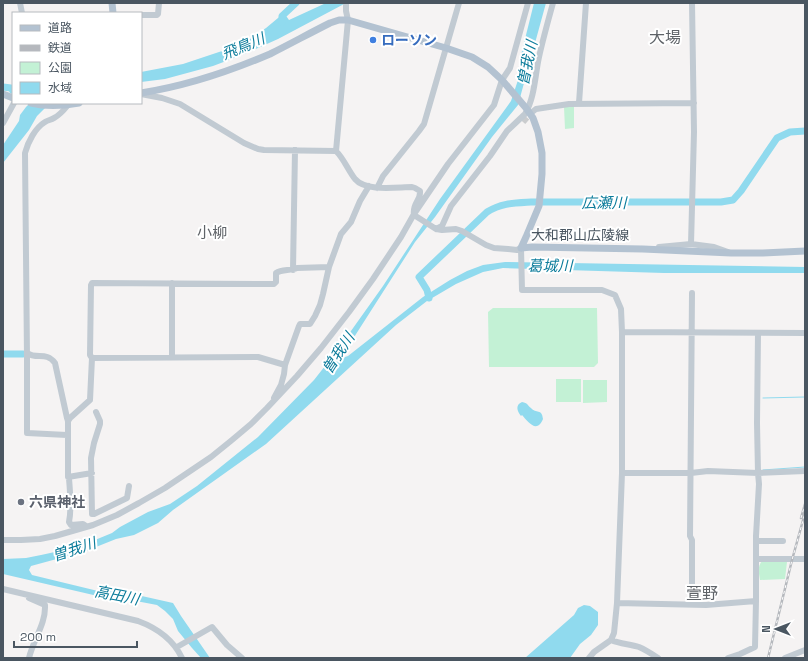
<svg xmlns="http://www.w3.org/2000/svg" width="808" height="661" font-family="'Space Grotesk','Noto Sans JP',sans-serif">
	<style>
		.green { fill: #c3f1d5 }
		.water { fill: #90daee }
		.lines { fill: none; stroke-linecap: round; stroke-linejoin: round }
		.stream { stroke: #90daee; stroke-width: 1 }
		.river { stroke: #90daee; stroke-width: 7 }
		.minor-tunnel { stroke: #caccce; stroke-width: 6; stroke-dasharray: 6 3; stroke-linecap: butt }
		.minor { stroke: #c1cad2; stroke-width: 6 }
		.major { stroke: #b3c2d1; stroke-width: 7 }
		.rail-casing { stroke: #b5b8bd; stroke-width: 2.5 }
		.rail { stroke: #fff; stroke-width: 1; stroke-dasharray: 3; stroke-linecap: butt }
		.shop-dot { fill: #3f7fe0; stroke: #fff; stroke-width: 1.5 }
		.worship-dot { fill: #6b7280; stroke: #fff; stroke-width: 1.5 }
		.labels { text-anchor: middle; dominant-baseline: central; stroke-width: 4; stroke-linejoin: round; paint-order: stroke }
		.shop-label { font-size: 14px; font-weight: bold; fill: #366cbe; stroke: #fff; text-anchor: start }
		.street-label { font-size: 14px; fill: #4a5661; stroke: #fff }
		.worship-label { font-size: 14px; font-weight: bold; fill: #5b616d; stroke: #fff; text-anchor: start }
		.water-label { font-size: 15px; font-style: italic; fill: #0c7c9b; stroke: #fff }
		.neighbourhood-label { font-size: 15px; fill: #5f6368; stroke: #fff }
		.quarter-label { font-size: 16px; fill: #5f6368; stroke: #fff }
	</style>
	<rect width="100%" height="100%" fill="#f5f3f3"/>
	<path class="green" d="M574,106V128L565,129L564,107Z
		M493,308H597L598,363L594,367H489L488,312Z
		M556,379H581V402H556Z
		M583,380H607V402L583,403Z
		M762,561L787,562L785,579L760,580C759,573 757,567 762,561Z"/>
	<path class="water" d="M326,3H346L278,39L242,55L213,66L165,79L141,82V72L183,64L231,48L250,39L266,28L284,13L289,20Z
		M534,3H546L518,105L492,137L435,217L415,242L342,356L345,357L348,356L423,297L450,280L467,271L483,265L505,262L805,267V273H664L503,268L483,272L456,284L427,301L396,325L266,444L173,510L158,523L134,535L116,539L86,551L31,566L29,570L32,575L98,591L115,590L173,603L181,616L210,658H201L192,648L178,631L173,619L165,611L157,605L115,597H102L3,574V559L26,558L41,555L78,547L112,533L120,527L148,512L170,504L197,486L258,437L314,380L336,352L383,286L440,199L511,101L518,80L520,59Z
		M30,103H50L37,116L29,130L3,163V145L19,121L20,115L26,107Z
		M522,402C528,403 527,405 531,408C536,414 542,408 543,419C537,434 528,422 522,415L521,416C517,411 515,405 522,402Z
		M584,605L590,606L598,612V625L591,635L580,644L570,658H525L574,615L578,608Z"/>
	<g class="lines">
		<path class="stream" d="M763,398L805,397
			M763,470L805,467"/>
		<path class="river" d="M282,22V16L296,3
			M3,87L11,88L12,90
			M429,298L427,290L419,277L487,212C501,203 514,203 531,202H721L733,200L741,191L777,138L790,132L805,131
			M3,354H23"/>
		<path class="minor-tunnel" d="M523,122L531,113"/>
		<path class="minor" d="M20,3L22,13
			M141,15H157L158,14L159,3
			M141,94L162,98L180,104L244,143L258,149L264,150L336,151L348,20L346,11V3
			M579,103L586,3
			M531,113L536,109L569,104L694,103
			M3,123L14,103
			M336,151C344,159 348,170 355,179C366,192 397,187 412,187L415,188L420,191C421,201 412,203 414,215L436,229L442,230L456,229L462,231L486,245L494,248L508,249L517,250L521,248L522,290H602L615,295L621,309L622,332V473L617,603L614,633L611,640L594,652L589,658
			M377,188L383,176L419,131L424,124L459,3
			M436,229L442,226L451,206L490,156L507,131L525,114C535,97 535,75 539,57C543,39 548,21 553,3
			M691,244L694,132L692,3
			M659,247L691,244L714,247L728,252
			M293,270L295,150
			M172,283V357
			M622,332L805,333
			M758,333L757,423L758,473L805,471
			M27,353C37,360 46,351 55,363L67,418L68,421V476L69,478C70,493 72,508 69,522L71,525L83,524L86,526
			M92,358L258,357L285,365
			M274,398L281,385L284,374L285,365L299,326L300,324H310L315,316L320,305L323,294L329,267L341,234L351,222L360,201L369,186
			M96,412L100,421V424L94,443L91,458L92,514H94L127,498L129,486
			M68,421L70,418L90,400L92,358L90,355L91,285L92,283L274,284L276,282V273C282,269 290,271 297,268L329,267
			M67,435L27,433V357L25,153C28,142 35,128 45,122C48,120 51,120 54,118C60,115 64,110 68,105
			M622,473H691L708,471L758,473L759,484L756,536V601L755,647L740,654L728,658
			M68,477L92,473
			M3,540H21L40,539L55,536L93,525L117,515L139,503L165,488L211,457L232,440L251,424L267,408L297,376L321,348L349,312L373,279L401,237L414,214L448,164L494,105L502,80L510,68L528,3
			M756,541H783
			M756,559H805
			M3,589L138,621C157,628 173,639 182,658
			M29,598L45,605C46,624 33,640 29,658
			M617,603L706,605L756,601
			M692,604V540L690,536L692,293
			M611,640C620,644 630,644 639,647C646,650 652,654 658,658
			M177,647L212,627L227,645L242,658
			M785,658L805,650"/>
		<path class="major" d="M112,3L113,13
			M141,93C186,86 228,72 270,54C290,44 310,33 330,23L339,20H348L446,48L472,57L488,67L502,80L526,108L533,118L538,132L542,153V174L539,206L526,237L521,248
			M3,94L13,98
			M31,103C47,107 62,106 79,103
			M521,248L532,247L643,249L731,253H763L805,251"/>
		<g class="rail-casing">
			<path id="rail" d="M801,518L805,504
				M768,658L792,560L805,513"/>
		</g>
		<use href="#rail" class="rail"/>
	</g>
	<circle class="shop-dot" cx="373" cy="40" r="4"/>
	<circle class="worship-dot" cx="21" cy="502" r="4"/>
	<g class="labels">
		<g class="shop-label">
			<text x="381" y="40">ローソン</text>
		</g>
		<g class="street-label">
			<text x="580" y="235">大和郡山広陵線</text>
		</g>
		<g class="worship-label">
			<text x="29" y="502">六県神社</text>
		</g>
		<g class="water-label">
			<text transform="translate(243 46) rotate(-23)">飛鳥川</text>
			<text transform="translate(527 63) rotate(-78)">曽我川</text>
			<text x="604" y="202">広瀬川</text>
			<text x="550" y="265">葛城川</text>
			<text transform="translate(338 353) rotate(-57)">曽我川</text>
			<text transform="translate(74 549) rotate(-18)">曽我川</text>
			<text transform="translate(117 595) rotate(11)">高田川</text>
		</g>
		<g class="neighbourhood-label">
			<text x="212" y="232">小柳</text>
		</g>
		<g class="quarter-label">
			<text x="665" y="37">大場</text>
			<text x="702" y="593">萱野</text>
		</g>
	</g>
	<rect width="808" height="661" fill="none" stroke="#4a5661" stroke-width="8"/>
	<rect x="12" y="12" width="130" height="92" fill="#ffffff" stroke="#b7bbc0"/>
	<rect x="20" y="25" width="20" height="6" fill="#b3c2d1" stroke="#b7bbc0"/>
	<text x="48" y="32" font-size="12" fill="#4a5661">道路</text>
	<rect x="20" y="45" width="20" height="6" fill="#b5b8bd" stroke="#b7bbc0"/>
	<text x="48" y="52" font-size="12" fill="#4a5661">鉄道</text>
	<rect x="20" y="62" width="20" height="12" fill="#c3f1d5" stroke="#b7bbc0"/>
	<text x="48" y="72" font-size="12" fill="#4a5661">公園</text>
	<rect x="20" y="82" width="20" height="12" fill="#90daee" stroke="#b7bbc0"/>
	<text x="48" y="92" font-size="12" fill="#4a5661">水域</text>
	<g transform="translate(776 629) rotate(270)" stroke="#ffffff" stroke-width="3" paint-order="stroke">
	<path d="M0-3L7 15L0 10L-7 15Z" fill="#4a5661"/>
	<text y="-6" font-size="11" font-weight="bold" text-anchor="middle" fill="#4a5661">N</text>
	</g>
	<path d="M14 641v6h123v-6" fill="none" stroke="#4a5661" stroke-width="2"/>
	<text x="20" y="641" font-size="12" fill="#4a5661" stroke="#ffffff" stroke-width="3" paint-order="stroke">200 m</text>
</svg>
